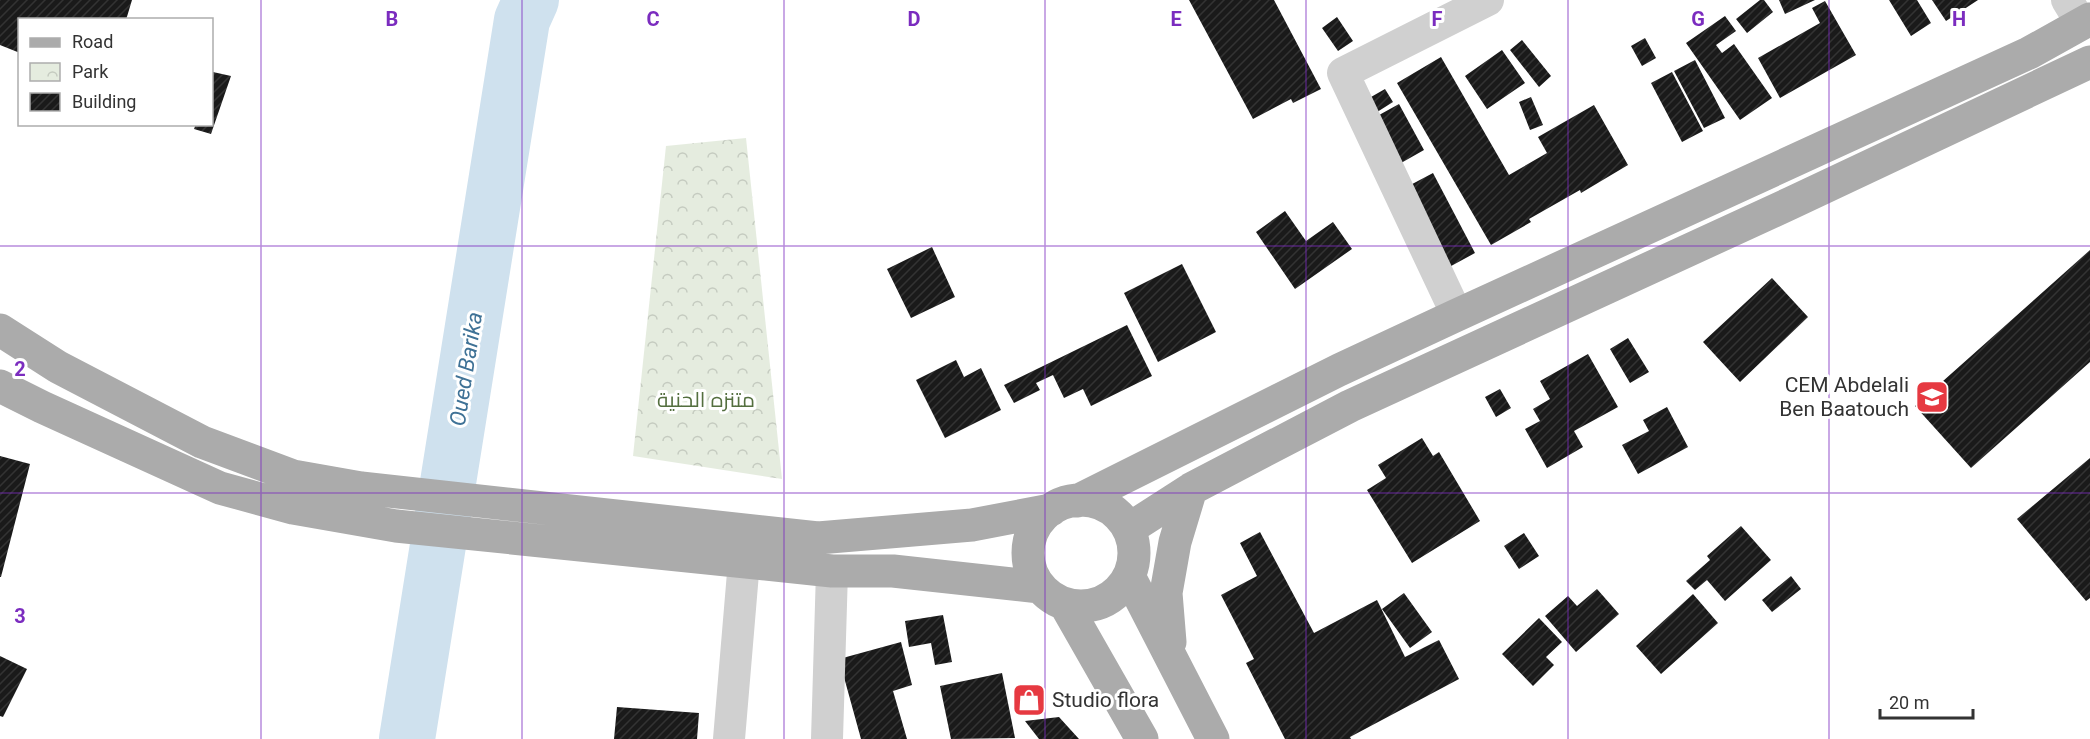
<svg xmlns="http://www.w3.org/2000/svg" width="2090" height="739" font-family="Roboto,Cairo,sans-serif">
	<style>
		.park { fill: url(#park-crowns) }
		.lines { fill: none; stroke-linecap: round; stroke-linejoin: round }
		.river { stroke: #cfe1ee; stroke-width: 56 }
		.building { fill: url(#building-hatch) }
		.minor { stroke: #d0d0d0; stroke-width: 32 }
		.major { stroke: #ababab; stroke-width: 33 }
		.grid { fill: none; stroke: #7b2cbf; stroke-width: 1.5; stroke-opacity: 0.55 }
		.labels { text-anchor: middle; dominant-baseline: central; stroke-width: 6; stroke-linejoin: round; paint-order: stroke }
		.poi-label { font-size: 21px; fill: #333; stroke: #fff; text-anchor: end }
		.park-label { font-size: 21px; fill: #546f3f; stroke: #fff }
		.water-label { font-size: 22px; font-style: italic; fill: #3f7296; stroke: #fff }
		.grid-label { font-size: 20px; text-anchor: middle; font-weight: bold; fill: #7b2cbf; stroke: #fff; stroke-width: 6; stroke-linejoin: round; paint-order: stroke }
	</style>
	<defs>
		<pattern id="park-crowns" width="20" height="18" patternUnits="userSpaceOnUse" patternTransform="scale(1.5)"><rect width="20" height="18" fill="#e5ecdf"/><path d="M2 6a3 3 0 1 1 6 0M12 15a3 3 0 1 1 6 0" fill="none" stroke="#c5cbc0"/></pattern>
		<pattern id="building-hatch" width="6" height="6" patternUnits="userSpaceOnUse" patternTransform="scale(1.5)"><rect width="6" height="6" fill="#1a1a1a"/><path d="M-1 1l2-2M0 6l6-6M5 7l2-2" fill="none" stroke="#333"/></pattern>
	</defs>
	<rect width="100%" height="100%" fill="#fff"/>
	<path class="park" d="M746,138L782,479L633,456L666,146Z"/>
	<g class="lines">
		<path class="river" d="M407,739L522,20L531,0"/>
	</g>
	<path class="building" d="M0,0H132L126,20H20V53L0,45Z
		M1189,0H1274L1321,89L1293,103L1291,99L1253,119Z
		M1760,0H1764L1773,12L1747,33L1736,19Z
		M1779,0H1815L1785,14Z
		M1889,0H1917L1931,23L1911,36Z
		M1932,0H1978L1946,21Z
		M1825,1L1856,55L1780,98L1758,58L1820,23L1812,8Z
		M1725,16L1736,31L1716,45L1722,53L1734,44L1772,98L1740,120L1686,43Z
		M1337,17L1353,41L1338,51L1322,28Z
		M1645,38L1656,58L1642,66L1631,46Z
		M1522,40L1551,76L1539,87L1510,50Z
		M1502,50L1525,83L1487,109L1465,76Z
		M1441,57L1509,175L1547,153L1538,137L1594,105L1628,165L1581,193L1580,190L1529,219L1531,222L1491,245L1397,83Z
		M1695,60L1725,118L1704,128L1674,71Z
		M213,72L231,76L211,134L194,129L196,124H212V78Z
		M1672,72L1703,131L1682,142L1651,83Z
		M1385,89L1393,102L1366,119L1357,105Z
		M1531,97L1543,125L1530,130L1519,102Z
		M1399,104L1424,150L1387,171L1361,125Z
		M1433,173L1475,253L1442,271L1399,191Z
		M1285,211L1306,241L1333,222L1352,249L1295,289L1256,232Z
		M932,247L955,297L911,318L887,269Z
		M2090,250V362L1971,468L1915,406Z
		M1182,264L1216,332L1158,362L1124,293Z
		M1772,278L1808,317L1740,382L1703,342Z
		M1127,325L1152,376L1091,406L1083,389L1064,398L1053,375L1036,383L1040,390L1014,403L1004,385Z
		M1628,338L1649,372L1630,383L1610,349Z
		M1588,354L1618,407L1574,431L1583,447L1547,468L1525,429L1540,421L1533,409L1550,399L1540,381Z
		M956,360L964,377L981,368L1001,410L945,438L916,380Z
		M1500,389L1511,408L1496,417L1485,397Z
		M1667,407L1688,447L1638,474L1622,445L1649,431L1643,420Z
		M1422,438L1433,456L1439,452L1480,521L1412,563L1367,490L1386,478L1378,465Z
		M0,456L30,464L1,577H0Z
		M2090,458V598L2086,601L2017,519Z
		M1741,526L1771,560L1725,601L1707,580L1695,590L1686,581L1710,560L1707,556Z
		M1260,532L1314,633L1377,600L1405,657L1439,640L1459,679L1350,737L1351,739H1285L1246,663L1254,659L1221,595L1257,576L1240,543Z
		M1524,533L1539,556L1519,569L1504,546Z
		M1791,576L1801,589L1772,612L1762,600Z
		M1597,589L1619,614L1576,652L1545,616L1568,596L1577,606Z
		M1404,593L1432,632L1410,648L1382,609Z
		M1693,594L1718,623L1661,674L1636,646Z
		M943,615L952,662L935,665L931,643L909,647L905,621Z
		M1539,618L1562,642L1546,657L1554,665L1533,686L1502,654Z
		M901,642L912,685L893,691L907,739H861L839,659Z
		M0,656L27,669L3,717L0,716Z
		M1002,673L1015,738L951,739L940,686Z
		M617,707L699,713L697,739H614Z
		M1059,717L1079,739H1039L1025,721Z"/>
	<g class="lines">
		<path class="minor" d="M2067,0L2081,23
			M1457,315L1343,73L1488,0
			M729,739L744,561
			M827,739L832,571"/>
		<path class="major" d="M0,330L58,367L202,442L293,476L361,488L818,538L972,525L1051,510
			M0,386L42,407L220,488L293,508L396,526L832,571H893L1040,587
			M1028 553a53 53 0 1 1 106 0a53 53 0 1 1-106 0Z
			M1077,501L1339,370L1457,315L2029,53L2090,19
			M1129,529L1191,489L1350,406L1791,203L2090,62
			M1129,576L1213,739
			M1065,604L1142,739
			M1170,642L1166,593L1175,542L1191,489"/>
	</g>
	<path class="grid" d="M261,0V739M522,0V739M784,0V739M1045,0V739M1306,0V739M1568,0V739M1829,0V739M0,246H2090M0,493H2090"/>
	<defs>
		<g id="school-square" transform="scale(1.725)"><rect x="-9" y="-9" width="18" height="18" rx="4" fill="#e63941" stroke="#fff"/><path d="M0-5L7-2L0 1L-7-2ZM-4 1L0 2.5L4 1V4Q0 6-4 4Z" fill="#fff"/></g>
		<g id="shop-square" transform="scale(1.725)"><rect x="-9" y="-9" width="18" height="18" rx="4" fill="#e63941" stroke="#fff"/><path d="M-5-2.5h2.3a2.7 3.5 0 0 1 5.4 0H5L5.5 6h-11ZM-1.5-2.5h3a1.5 2.3 0 0 0-3 0Z" fill="#fff"/></g>
	</defs>
	<g fill-rule="evenodd">
		<use href="#school-square" x="1932" y="397"/>
		<use href="#shop-square" x="1029" y="700"/>
	</g>
	<g class="labels">
		<g class="poi-label">
			<text x="1909" y="385">CEM Abdelali<tspan x="1909" dy="24">Ben Baatouch</tspan></text>
			<text x="1052" y="700" text-anchor="start">Studio flora</text>
		</g>
		<g class="park-label">
			<text x="706" y="400">متنزه الحنية</text>
		</g>
		<g class="water-label">
			<text transform="translate(466 369) rotate(-81)">Oued Barika</text>
		</g>
	</g>
	<g class="grid-label">
		<text x="392" y="26">B</text>
		<text x="653" y="26">C</text>
		<text x="914" y="26">D</text>
		<text x="1176" y="26">E</text>
		<text x="1437" y="26">F</text>
		<text x="1698" y="26">G</text>
		<text x="1959" y="26">H</text>
		<text x="20" y="376">2</text>
		<text x="20" y="623">3</text>
	</g>
	<rect x="18" y="18" width="195" height="108" fill="#ffffff" stroke="#adadad" stroke-width="1.5"/>
	<rect x="30" y="38" width="30" height="9" fill="#ababab" stroke="#adadad" stroke-width="1.5"/>
	<text x="72" y="48" font-size="18" fill="#333333">Road</text>
	<rect x="30" y="63" width="30" height="18" fill="url(#park-crowns)" stroke="#adadad" stroke-width="1.5"/>
	<text x="72" y="78" font-size="18" fill="#333333">Park</text>
	<rect x="30" y="93" width="30" height="18" fill="url(#building-hatch)" stroke="#adadad" stroke-width="1.5"/>
	<text x="72" y="108" font-size="18" fill="#333333">Building</text>
	<path d="M1880 709v9h93v-9" fill="none" stroke="#333333" stroke-width="3"/>
	<text x="1889" y="709" font-size="18" fill="#333333" stroke="#ffffff" stroke-width="4.5" paint-order="stroke">20 m</text>
</svg>
